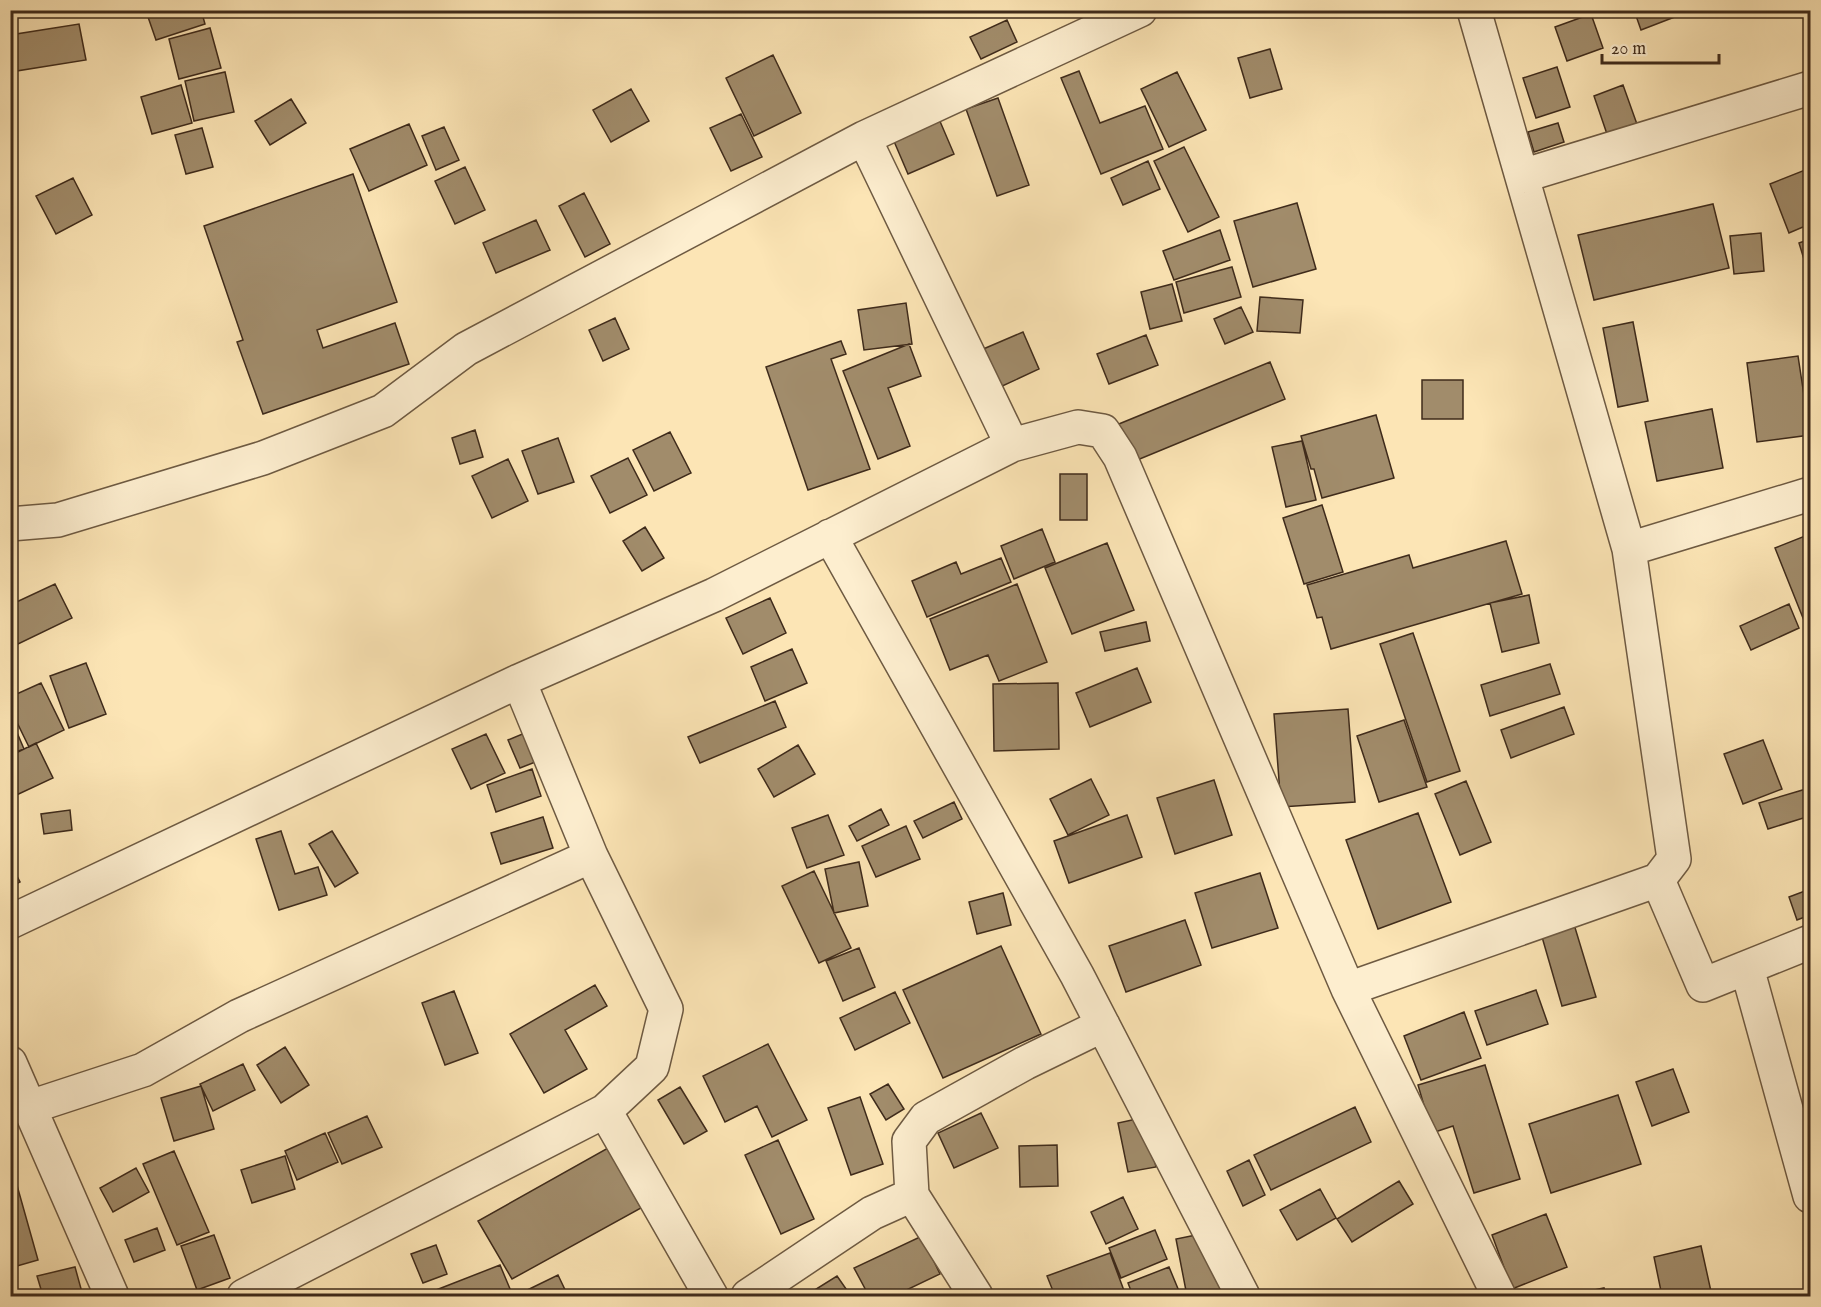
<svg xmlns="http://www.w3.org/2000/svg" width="1821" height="1307" font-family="'IM FELL English',serif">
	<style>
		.building { fill: #a18c6b; stroke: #3f2b1b; stroke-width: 1.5 }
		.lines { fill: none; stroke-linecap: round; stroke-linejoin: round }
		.minor-casing { stroke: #6e5a42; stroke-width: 36 }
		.minor { stroke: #fdeecf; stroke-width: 33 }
	</style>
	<rect width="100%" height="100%" fill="#fce5b5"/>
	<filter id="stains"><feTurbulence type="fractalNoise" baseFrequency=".00333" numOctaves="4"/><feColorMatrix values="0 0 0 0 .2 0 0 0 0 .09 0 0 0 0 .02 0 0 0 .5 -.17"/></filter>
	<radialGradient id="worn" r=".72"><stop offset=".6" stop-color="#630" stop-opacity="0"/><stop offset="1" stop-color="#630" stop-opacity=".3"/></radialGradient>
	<path class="building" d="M168,10H201L205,24L156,40L148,17Z
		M1634,10H1684L1685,13L1641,30Z
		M1591,14L1603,48L1567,61L1555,27Z
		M1007,20L1017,42L981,59L970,37Z
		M79,24L86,60L10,72V35Z
		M210,28L221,68L179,79L169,39Z
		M1270,49L1282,89L1250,98L1238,58Z
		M773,55L801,113L754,136L726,78Z
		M1557,67L1570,107L1536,118L1523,78Z
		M1079,71L1100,123L1145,106L1163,149L1101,174L1061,78Z
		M225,72L234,112L194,121L185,81Z
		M1177,72L1206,130L1169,147L1141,89Z
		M181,85L192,123L152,134L141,97Z
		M1623,85L1638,127L1608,137L1594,96Z
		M631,89L649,121L611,142L593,110Z
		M998,98L1029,185L997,196L966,109Z
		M291,99L306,123L270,145L255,121Z
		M741,114L762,157L731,171L710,128Z
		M939,119L954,154L908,174L893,139Z
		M1558,123L1564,142L1534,152L1528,132Z
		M409,124L427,165L369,191L350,149Z
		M444,127L459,160L436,170L422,136Z
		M202,128L213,167L186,174L175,135Z
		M1184,147L1219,217L1188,232L1154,161Z
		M1148,161L1160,189L1123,205L1111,178Z
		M465,167L485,210L455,224L435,181Z
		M1810,168V224L1789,233L1770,184Z
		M353,174L397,302L317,330L323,348L395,323L409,364L263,414L237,342L243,340L204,226Z
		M73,178L92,215L56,234L36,196Z
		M584,193L610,244L585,257L559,206Z
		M1297,203L1316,269L1253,287L1234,221Z
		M1713,204L1729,268L1594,300L1578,235Z
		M536,220L550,250L496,273L483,243Z
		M1220,230L1230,260L1174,280L1163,251Z
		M1761,233L1764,271L1734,274L1730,236Z
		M1810,239V279L1799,243Z
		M1232,267L1241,297L1184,313L1176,282Z
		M1172,284L1182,321L1150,329L1141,292Z
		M1260,297L1303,300L1300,333L1257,331Z
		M906,303L912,344L864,350L858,310Z
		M1241,307L1253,332L1225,344L1214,319Z
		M615,318L629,349L603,361L589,330Z
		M1633,322L1648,401L1618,407L1603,328Z
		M1023,332L1039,369L998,388L981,350Z
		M1146,335L1158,365L1109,384L1097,354Z
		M841,341L846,354L831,359L870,469L808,490L766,367Z
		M909,344L921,376L888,388L910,446L878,459L843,371Z
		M1798,356L1810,435L1757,442L1747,363Z
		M1270,362L1285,399L1130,463L1114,426Z
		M1422,380H1463V419H1422Z
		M1712,409L1723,468L1657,481L1645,422Z
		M1376,415L1394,478L1322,498L1314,469H1311L1301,436Z
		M475,430L483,457L460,464L452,438Z
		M670,432L691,473L654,491L633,450Z
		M558,438L574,482L538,494L522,451Z
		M1302,441L1316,500L1286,507L1272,447Z
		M628,458L647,495L610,513L591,476Z
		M508,459L528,501L492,518L472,476Z
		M1060,474H1087V520H1060Z
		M1322,505L1343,572L1304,584L1283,518Z
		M645,527L664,558L642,571L623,541Z
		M1042,529L1055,562L1014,579L1001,546Z
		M1810,534V621L1805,623L1775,548Z
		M1506,541L1522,594L1331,649L1322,617L1317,618L1307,585L1409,555L1413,568Z
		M1107,543L1134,610L1072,634L1045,568Z
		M1001,558L1011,582L927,617L912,581L956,562L961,574Z
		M55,584L72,618L18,644L10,628V605Z
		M1017,584L1047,662L999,681L988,655L950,670L930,619Z
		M1529,595L1539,643L1502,652L1490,603Z
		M770,598L786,633L743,654L726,618Z
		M1789,604L1799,628L1751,650L1740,626Z
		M1146,622L1150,641L1105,651L1100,632Z
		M1413,633L1460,771L1427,782L1380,644Z
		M792,649L807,683L765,701L751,667Z
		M86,663L106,714L69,728L50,676Z
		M1550,664L1560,694L1490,716L1481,685Z
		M1137,668L1151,702L1090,727L1076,693Z
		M41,683L64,730L29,747L10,708V697Z
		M1058,683L1059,749L994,751L993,684Z
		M775,701L786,727L700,763L688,737Z
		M1564,707L1574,734L1511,758L1501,730Z
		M1348,709L1355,802L1281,807L1274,714Z
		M10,716L24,749L10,754Z
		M1404,720L1427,787L1379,802L1357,736Z
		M532,730L543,759L520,768L508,740Z
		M486,734L505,773L471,789L452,749Z
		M1763,740L1782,789L1743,804L1724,754Z
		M36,743L53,778L10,798V756Z
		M798,745L815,774L774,797L758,769Z
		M532,769L541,796L496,812L487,785Z
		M1091,779L1109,815L1068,835L1050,799Z
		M1214,780L1232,835L1175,854L1157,798Z
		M1466,781L1491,842L1460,855L1435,794Z
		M1806,789L1810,801V816L1768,829L1759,803Z
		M954,802L962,819L923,838L914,821Z
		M881,809L889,825L857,841L849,826Z
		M70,810L72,830L44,834L41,814Z
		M1418,813L1451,902L1378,929L1346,840Z
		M828,815L844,855L807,868L792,828Z
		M1127,815L1142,857L1069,883L1054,841Z
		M543,817L553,848L501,864L491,833Z
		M906,826L920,859L876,877L862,846Z
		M281,831L295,874L318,867L327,895L279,910L256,839Z
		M332,831L358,873L335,887L309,844Z
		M859,862L868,906L834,913L825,869Z
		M10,863L20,882L10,887Z
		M814,871L851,948L819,963L782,886Z
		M1260,873L1278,928L1212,948L1195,893Z
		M1810,889V915L1797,920L1789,897Z
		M1003,893L1011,925L977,934L969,902Z
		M1185,920L1201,965L1126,992L1109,946Z
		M1573,921L1596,997L1562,1006L1540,930Z
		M1001,946L1041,1034L943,1078L903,990Z
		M859,948L875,987L843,1001L826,961Z
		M595,985L607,1006L565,1030L587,1069L544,1093L510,1034Z
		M1536,990L1548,1024L1487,1045L1475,1011Z
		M454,991L478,1053L445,1065L422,1003Z
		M895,992L910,1023L855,1050L840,1018Z
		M1464,1012L1481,1058L1421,1080L1404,1036Z
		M768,1044L807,1120L772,1137L757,1106L725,1122L703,1076Z
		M285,1047L309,1085L281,1103L257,1065Z
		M243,1064L255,1090L213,1111L200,1084Z
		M1485,1065L1520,1179L1474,1193L1453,1126L1432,1133L1418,1085Z
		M1673,1069L1689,1112L1652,1126L1636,1082Z
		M888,1084L904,1109L886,1120L870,1094Z
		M201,1086L214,1129L174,1141L161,1098Z
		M680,1087L707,1131L684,1144L658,1100Z
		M1618,1095L1641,1164L1551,1193L1529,1124Z
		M860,1097L883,1164L851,1175L828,1108Z
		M1355,1107L1371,1142L1271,1190L1254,1155Z
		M981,1113L998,1148L954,1168L938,1133Z
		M367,1116L382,1147L342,1164L328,1133Z
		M1146,1117L1156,1167L1128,1172L1118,1123Z
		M325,1133L338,1162L297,1180L285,1151Z
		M778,1140L814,1219L781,1234L745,1155Z
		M1057,1145L1058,1186L1020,1187L1019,1146Z
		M608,1148L641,1208L512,1279L478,1221Z
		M174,1151L209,1232L177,1245L143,1164Z
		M285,1156L295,1189L252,1203L241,1170Z
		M1249,1160L1265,1195L1243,1206L1227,1171Z
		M11,1164L38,1260L10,1268V1164Z
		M136,1168L149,1192L113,1212L100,1188Z
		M1399,1181L1413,1204L1352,1242L1337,1219Z
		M1320,1189L1336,1218L1297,1240L1280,1210Z
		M1123,1197L1138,1229L1106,1244L1091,1212Z
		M1546,1214L1567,1267L1512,1289L1492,1235Z
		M157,1228L165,1250L134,1262L125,1240Z
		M1155,1230L1167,1259L1121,1278L1109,1248Z
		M1211,1232L1223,1291L1187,1296L1176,1239Z
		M214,1235L230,1278L197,1290L181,1246Z
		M922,1236L940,1274L894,1296H869L854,1268Z
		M436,1245L447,1274L423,1283L411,1254Z
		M1701,1246L1712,1296H1662L1654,1257Z
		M1110,1253L1126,1296H1055L1047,1276Z
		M500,1265L513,1296H433L431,1292Z
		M75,1267L83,1296H43L37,1276Z
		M1169,1267L1181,1296H1133L1128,1283Z
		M558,1275L568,1296H515Z
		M837,1276L851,1296H805Z
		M1604,1288L1606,1296H1566Z"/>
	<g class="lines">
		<g class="minor-casing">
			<path id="minor" d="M864,138L1012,445
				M1522,176L1810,88
				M10,524L58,520L263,458L383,411L466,349L864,138L1140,10
				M830,536L1077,975L1243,1296
				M1629,549L1810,494
				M1658,880L1703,985L1810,942
				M10,922L519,681L714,595L1012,445L1078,427L1103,431L1120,457L1348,989L1499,1296
				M1747,968L1810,1196
				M1348,989L1658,880L1674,859L1629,549L1474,10
				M10,1063L112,1296
				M30,1107L143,1070L239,1016L591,856
				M605,1111L711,1296
				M244,1296L605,1111L652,1067L666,1009L591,856L519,681
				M748,1296L872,1213L912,1195
				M976,1296L912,1195L909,1141L926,1118L1025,1063L1103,1025"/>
		</g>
		<use href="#minor" class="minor"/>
	</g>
	<rect width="1821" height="1307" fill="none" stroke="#fce5b5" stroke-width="36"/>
	<rect x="12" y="12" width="1797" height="1283" fill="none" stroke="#3f2b1b" stroke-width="3"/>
	<rect x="18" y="18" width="1785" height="1271" fill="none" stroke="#3f2b1b" stroke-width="1.5"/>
	<path d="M1602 54v9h117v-9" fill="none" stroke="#3f2b1b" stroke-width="3"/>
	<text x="1611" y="54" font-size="18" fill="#3f2b1b" stroke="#fdeecf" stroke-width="4.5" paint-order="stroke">20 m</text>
	<rect width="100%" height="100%" filter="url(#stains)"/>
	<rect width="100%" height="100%" fill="url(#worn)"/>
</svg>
